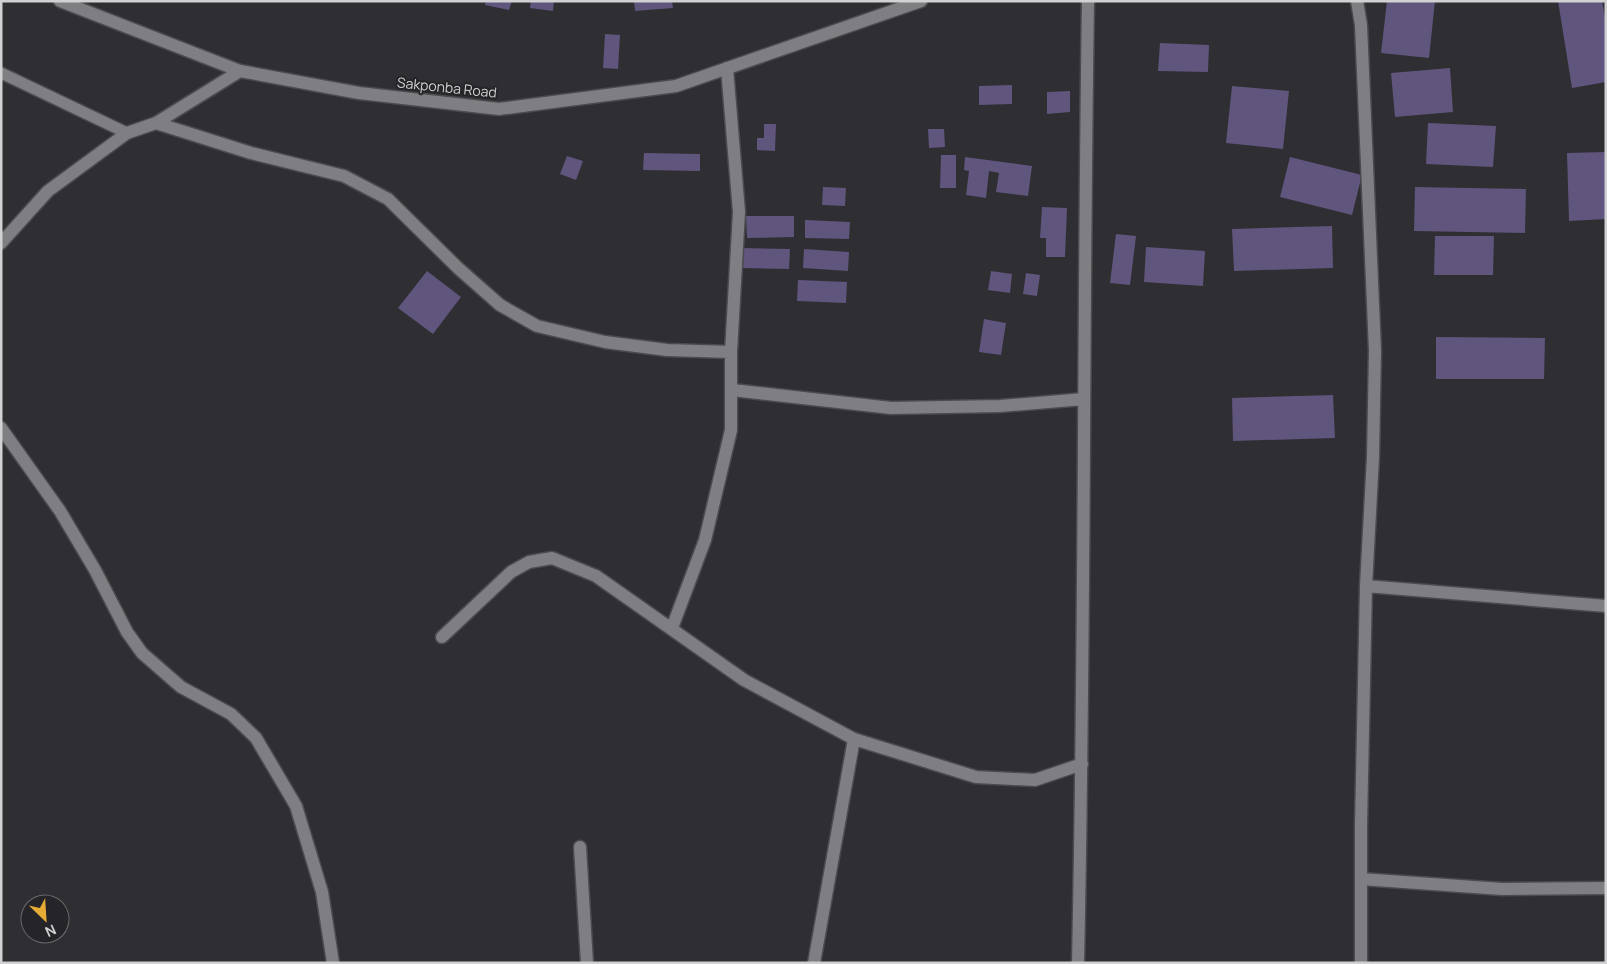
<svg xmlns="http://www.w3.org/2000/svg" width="1607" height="964" font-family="Manrope,sans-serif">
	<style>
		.building { fill: #5f557d }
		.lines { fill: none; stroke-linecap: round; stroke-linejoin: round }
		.lane-casing { stroke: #4b4a4e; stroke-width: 14 }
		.street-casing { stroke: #4b4a4e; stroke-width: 15 }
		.secondary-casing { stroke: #4b4a4e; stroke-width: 15 }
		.lane { stroke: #7f7e82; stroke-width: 11 }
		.street { stroke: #7f7e82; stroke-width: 12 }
		.secondary { stroke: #7f7e82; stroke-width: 12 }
		.labels { text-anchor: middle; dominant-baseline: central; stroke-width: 4; stroke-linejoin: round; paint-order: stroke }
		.street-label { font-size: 14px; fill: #d1d1d3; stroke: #252428 }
	</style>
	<rect width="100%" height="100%" fill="#2f2e32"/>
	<path class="building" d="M486,1H512L509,10L485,5Z
		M531,1H554L553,11L530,8Z
		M634,1H672L673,8L635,11Z
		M1387,1H1435L1429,58L1381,53Z
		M1558,1H1602L1606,23V82L1572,88Z
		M605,34L620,35L618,69L603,68Z
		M1160,43L1209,45L1208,72L1158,71Z
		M1450,68L1453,112L1395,117L1391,73Z
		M1012,85V104L979,105V86Z
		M1232,86L1289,91L1283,149L1226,143Z
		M1070,91V112L1047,114V92Z
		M1428,123L1496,126L1493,167L1426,164Z
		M764,124H776L775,151L757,150V138H764Z
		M928,129H944L945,147L929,148Z
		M1606,152V219L1569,221L1567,153Z
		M644,153L700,154V171L643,170Z
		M941,155H956V188H940Z
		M567,156L583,161L576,180L560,174Z
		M965,157L1032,166L1028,196L996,192L999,173L989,171L986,198L966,195L969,171L964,170Z
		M1290,157L1362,175L1352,215L1280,197Z
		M823,187L846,188L845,206L822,205Z
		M1415,187L1526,189L1525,233L1414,231Z
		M1042,207L1067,208L1065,257H1046V238H1040Z
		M746,216H794V237L747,238Z
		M805,220L850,222L849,239L805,238Z
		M1332,226L1333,268L1234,271L1232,229Z
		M1116,234L1136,236L1130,285L1110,283Z
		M1435,236H1494L1493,275H1434Z
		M1146,247L1205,251L1203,286L1144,282Z
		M741,248L790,249L789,269L741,268Z
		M804,249L849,252L848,271L803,268Z
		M427,271L461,297L433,334L398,308Z
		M991,271L1012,274L1010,293L988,290Z
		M1026,273L1040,275L1037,296L1023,294Z
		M798,280L847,282L846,303L797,301Z
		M984,319L1006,323L1001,355L979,352Z
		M1436,337L1545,338L1544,379H1436Z
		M1333,395L1335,438L1233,441L1232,398Z"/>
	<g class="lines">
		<g class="lane-casing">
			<path id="lane" d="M1,73L127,133"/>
		</g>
		<g class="street-casing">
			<path id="street" d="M1357,1L1361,25L1375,351L1373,457L1366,586L1361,826V963
				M156,123L251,153L344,176L388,199L458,268L500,305L537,326L605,342L667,350L731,352
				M1,243L48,191L127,133L156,123L240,71
				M732,390L891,408L1000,406L1084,399
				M1,428L60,511L95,570L127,632L142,653L181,687L231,714L256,738L296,806L322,892L333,963
				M1366,586L1606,606
				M672,628L705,540L731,430V352L739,212L727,68
				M442,637L511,572L529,562L552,558L596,576L744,680L854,739L976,777L1035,780L1082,764
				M580,847L587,963
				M1361,879L1502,889L1606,888
				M814,963L854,739
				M1078,963C1085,642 1083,322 1088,1"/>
		</g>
		<g class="secondary-casing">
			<path id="secondary" d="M60,1L240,71L359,93L499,109L676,86L921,1"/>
		</g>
		<use href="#lane" class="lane"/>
		<use href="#street" class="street"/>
		<use href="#secondary" class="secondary"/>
	</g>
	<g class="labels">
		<g class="street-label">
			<text transform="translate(447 87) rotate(6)">Sakponba Road</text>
		</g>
	</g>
	<rect width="1607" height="964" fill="none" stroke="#d1d1d3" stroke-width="5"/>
	<g transform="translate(45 919) rotate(155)"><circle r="24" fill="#252428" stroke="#6a696c"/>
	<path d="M0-4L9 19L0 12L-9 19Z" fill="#e6ac36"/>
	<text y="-8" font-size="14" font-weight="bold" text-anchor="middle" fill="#d1d1d3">N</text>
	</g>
</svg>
